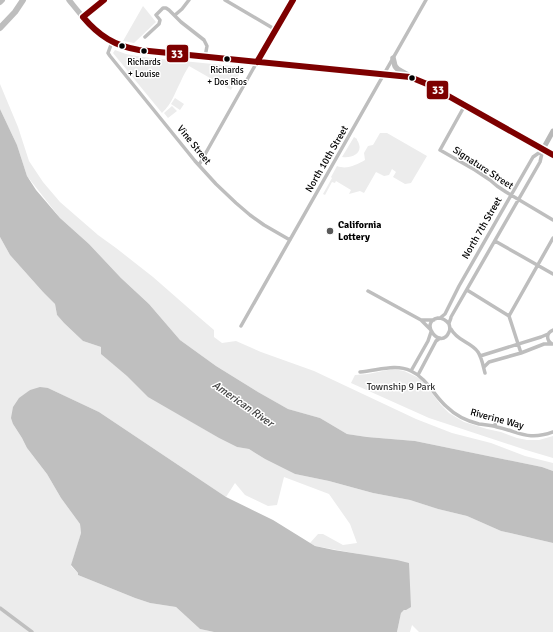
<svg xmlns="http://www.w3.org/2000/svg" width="553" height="632" font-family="Signika,sans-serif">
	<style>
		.green { fill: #ececec }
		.water { fill: #bfbfbf }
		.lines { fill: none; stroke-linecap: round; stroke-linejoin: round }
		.canal { stroke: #bfbfbf; stroke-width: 3.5 }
		.minor { stroke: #bebebe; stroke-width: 3.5 }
		.secondary { stroke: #b8b8b8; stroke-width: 5 }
		.primary { stroke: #bebebe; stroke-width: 5.5 }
		.motorway { stroke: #bebebe; stroke-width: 6 }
		.bus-1-casing { stroke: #fff; stroke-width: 9 }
		.bus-1 { stroke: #7d0000; stroke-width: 6 }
		.bus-dot { fill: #000; stroke: #fff; stroke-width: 1.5 }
		.poi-dot { fill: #595959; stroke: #fff; stroke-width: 1.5 }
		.labels { text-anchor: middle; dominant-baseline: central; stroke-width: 3; stroke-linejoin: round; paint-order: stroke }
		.bus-label { font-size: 9px; fill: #000; stroke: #fff }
		.street-label { font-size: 10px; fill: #000; stroke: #fff }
		.poi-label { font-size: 10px; font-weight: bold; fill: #000; stroke: #fff; text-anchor: start }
		.park-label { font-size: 10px; fill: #333; stroke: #fff }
		.water-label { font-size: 11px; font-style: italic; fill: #444; stroke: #fff }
		.line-badge { stroke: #fff; stroke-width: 1.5 }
		.badge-label { font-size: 11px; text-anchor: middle; font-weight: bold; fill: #fff }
	</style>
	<rect width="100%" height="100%" fill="#fff"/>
	<path class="green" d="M143,6L156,22L134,43L123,41Z
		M115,50L126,54L142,57L243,67L231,90L189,66C186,71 183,76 181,81C174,94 173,102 162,113L113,53Z
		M0,84L18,127L29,161L43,182L60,202L98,235L116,248L153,277L193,312L214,330V337L222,343L236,341L261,352L314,371L416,419L452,433L491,443L525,456L553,463V471L542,467L415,441L367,437L347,434L320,418L288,409L258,392L216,366L180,340L149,304L121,278L89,244L60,218L27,176L17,145L0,109Z
		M175,98L184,104L180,110L171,104Z
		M172,106L177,111L168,118L164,113Z
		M380,133H387L427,156L411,183L405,184L393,177L396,172L392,169L389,175L384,176L376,172L364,193L360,191L349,194L351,190L336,181L335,183L332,182L325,195L323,194L332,178L331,177L337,166C347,170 356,165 365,160L364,153L368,146L373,145Z
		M354,137L357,139V140C365,152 353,159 342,157Z
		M0,237L10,255L43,292L55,304L57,315L64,323L83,341L101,347L112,363L170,409L219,438L237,447L249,449L265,459L295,474L329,481L373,493L410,500L438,509L467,516L501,531L553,543V632H419L412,625L410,632H397L401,613L404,610L359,554L315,546L310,543L318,534H323L343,545L357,543L350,524L329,494L284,477L277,505L268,506L245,495L235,483L226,497L99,412L48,388L30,390L27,393L13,424L22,438L27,448L47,474L61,498L80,524L81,533L71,566L78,573V575L135,598L150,603L176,607L200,629L214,632H0Z
		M393,369L404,371L421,379L441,405L449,413L464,422L487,429L501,432L517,438L527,440H539L553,436V458L526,450L429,418L351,383L355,375L368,374Z"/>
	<path class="water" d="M0,109L17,145L27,176L36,190L60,218L89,244L121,278L149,304L180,340L216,366L258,392L288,409L320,418L347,434L367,437L415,441L542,467L553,471V543L501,531L467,516L438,509L410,500L373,493L329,481L295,474L265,459L249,449L237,447L219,438L148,397L127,376L101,354V347L83,341L64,323L57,315L55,304L43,292L10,255L0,237Z
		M40,387L48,388L99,412L226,497L273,520L315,546L334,550L397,560L409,563L411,607L406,610H404L401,613L397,632H214L200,629L176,607L150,603L135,598L78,575V573L71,565L81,533L80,524L61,498L47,474L27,448L22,438L13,424L11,418L13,407L19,398L30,390Z"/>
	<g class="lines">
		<path class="canal" d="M0,608L32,632"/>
		<path class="minor" d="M225,0L276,30
			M175,15L182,9L189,0
			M83,17L104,0
			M145,37L159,24L160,20L156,15L163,8H166L169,10L181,22L204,40L207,46L205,57
			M112,42L108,53L110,56L195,161L216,184L236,203L250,215L264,225L290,240
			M465,105L440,150L475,170L490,180L497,186L506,192L553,220
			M199,165L257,62L293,0
			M495,241L553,274
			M467,290L509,316L521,353
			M368,291L421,320L430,329
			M509,316L553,238
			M440,318L445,314L459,286L533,157L543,150
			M421,320H434
			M449,324C446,320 443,318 438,318C418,322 441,351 449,332C451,328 449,326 449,323C450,320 451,319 451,317L540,162L543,149
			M241,326L426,0
			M451,329C457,341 471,342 478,352C482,358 483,366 485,373
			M552,344C546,340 546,333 553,330
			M480,356L541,337L548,334
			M484,367L489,362L521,353L544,344H551
			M411,371L428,341L431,332
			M360,372C377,371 395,363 411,371C427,378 434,396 447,407C456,416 467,421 479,424C485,425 491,425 497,427C520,432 528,441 553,432
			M418,375L436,341L440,338
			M495,426L496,418"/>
		<path class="secondary" d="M543,149L553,131"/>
		<path class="primary" d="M69,0C90,26 101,42 136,50L403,76L414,78L427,84L553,155
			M393,58C394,61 394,63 395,66C398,72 405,71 410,77"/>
		<path class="motorway" d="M0,2L2,0
			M0,28L15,12L23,0"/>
		<g class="bus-1-casing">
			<path id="bus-1" d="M104,0L83,17C99,36 115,46 139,50L410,77L427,84L553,155
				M257,62L293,0"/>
		</g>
		<use href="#bus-1" class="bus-1"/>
	</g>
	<g class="bus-dot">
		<circle cx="122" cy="46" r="3.5"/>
		<circle cx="144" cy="51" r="3.5"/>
		<circle cx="227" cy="59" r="3.5"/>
		<circle cx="412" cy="78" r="3.5"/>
	</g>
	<circle class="poi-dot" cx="330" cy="231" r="4"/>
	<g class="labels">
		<g class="bus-label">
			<text x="144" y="62">Richards<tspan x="144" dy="12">+ Louise</tspan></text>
			<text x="227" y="70">Richards<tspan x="227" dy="12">+ Dos Rios</tspan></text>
		</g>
		<g class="street-label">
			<text transform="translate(194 145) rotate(51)">Vine Street</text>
			<text transform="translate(327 159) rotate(-60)">North 10th Street</text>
			<text transform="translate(483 168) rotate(33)">Signature Street</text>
			<text transform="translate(482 228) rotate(-60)">North 7th Street</text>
			<text transform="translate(497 419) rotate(15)">Riverine Way</text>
		</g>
		<g class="poi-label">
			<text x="338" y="225">California<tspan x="338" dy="12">Lottery</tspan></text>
		</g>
		<g class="park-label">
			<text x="401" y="387">Township 9 Park</text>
		</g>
		<g class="water-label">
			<text transform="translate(243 404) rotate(35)">American River</text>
		</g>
	</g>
	<g class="line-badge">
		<rect x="166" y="44" width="23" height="19" rx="4" fill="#7d0000"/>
		<rect x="426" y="80" width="23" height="20" rx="4" fill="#7d0000"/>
	</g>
	<g class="badge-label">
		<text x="177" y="58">33</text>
		<text x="438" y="94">33</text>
	</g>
</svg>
